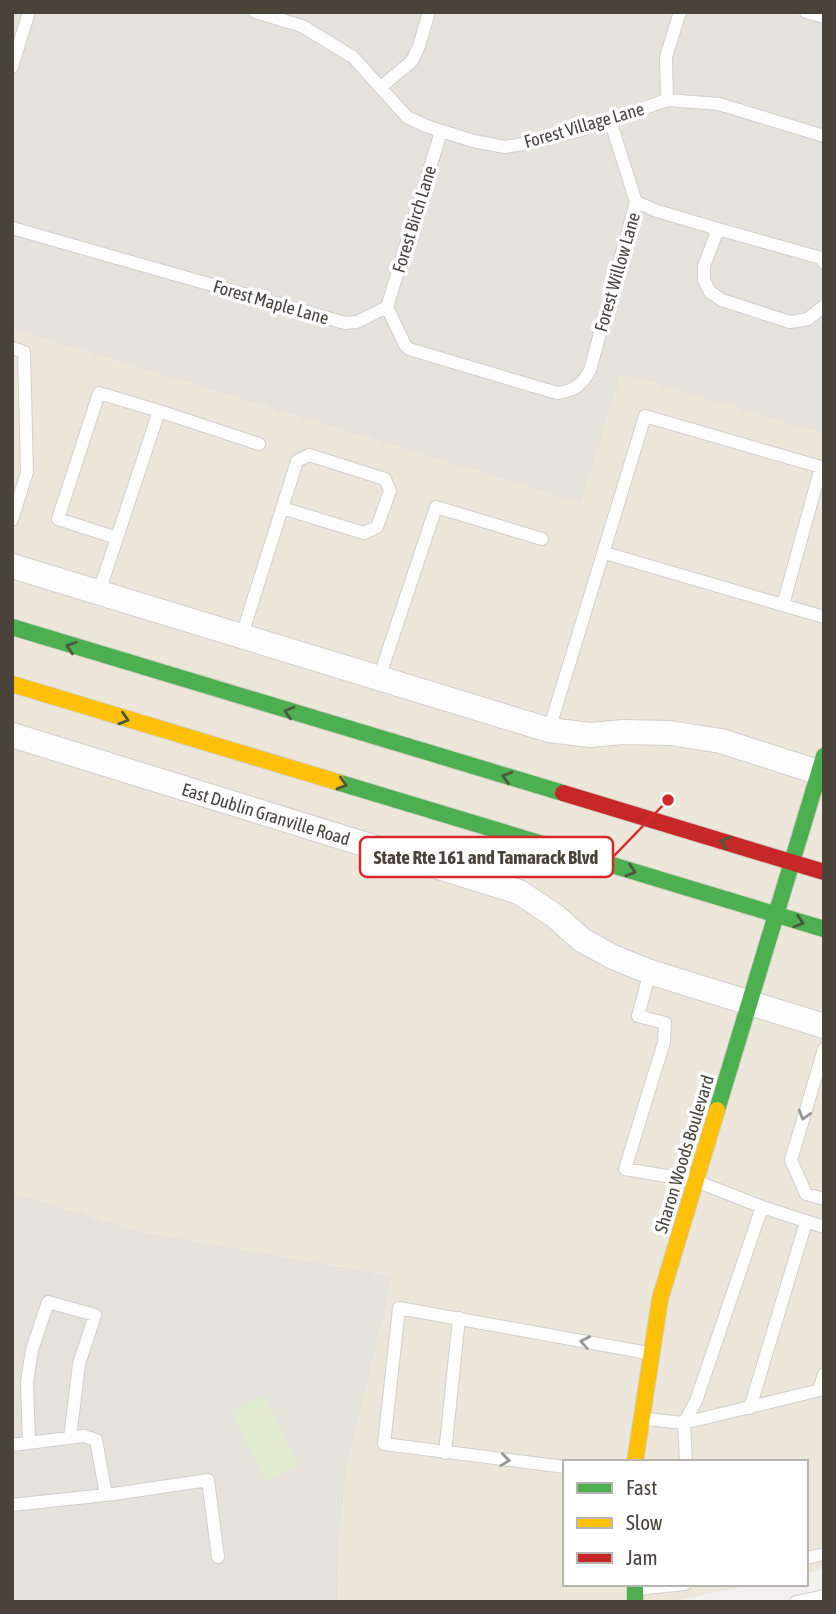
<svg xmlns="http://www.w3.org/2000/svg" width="836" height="1614" font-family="'Asap Condensed',sans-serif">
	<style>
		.residential { fill: #e6e3dc }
		.commercial { fill: #ede6db }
		.green { fill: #e0ebcf }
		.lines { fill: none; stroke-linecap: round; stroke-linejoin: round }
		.lane-casing { stroke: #d1cfcb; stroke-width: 14 }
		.street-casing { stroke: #d1cfcb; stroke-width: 26 }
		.fast-casing { stroke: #d1cec5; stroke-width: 18 }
		.slow-casing { stroke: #d1cec5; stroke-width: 18 }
		.jam-casing { stroke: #d1cec5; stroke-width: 18 }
		.lane { stroke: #fdfdfc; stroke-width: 12 }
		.street { stroke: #fdfdfc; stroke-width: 24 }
		.fast { stroke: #4caf50; stroke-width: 16 }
		.slow { stroke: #ffc107; stroke-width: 16 }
		.jam { stroke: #c62828; stroke-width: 16 }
		.oneway { stroke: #4a593e }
		.oneway2 { stroke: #9a9791 }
		.labels { text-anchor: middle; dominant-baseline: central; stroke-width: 7; stroke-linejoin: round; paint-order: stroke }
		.street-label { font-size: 18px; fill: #494339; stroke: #fff }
		.leader { fill: none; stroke: #d62828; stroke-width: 2.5 }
		.callout-dot { fill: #d62828; stroke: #fff; stroke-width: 2.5 }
		.callout { fill: #fff; stroke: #d62828; stroke-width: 2.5 }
		.callout-label { font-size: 19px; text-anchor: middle; font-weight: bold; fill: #494339 }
	</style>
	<rect width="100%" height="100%" fill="#f3f1ed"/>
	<path class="residential" d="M12,12H824V434L621,374L581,503L12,329Z
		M12,1192L138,1231L393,1276L347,1467L339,1544L338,1602H12Z"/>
	<path class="commercial" d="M12,329L581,503L621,373L824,434V1569L806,1573V1462H565V1584H753L671,1602H338L339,1544L347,1467L393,1276L138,1231L12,1192Z"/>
	<path class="green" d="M264,1395L298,1464L266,1481L231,1412Z"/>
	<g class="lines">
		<g class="lane-casing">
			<path id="lane" d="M255,12L302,26L353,57L407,117L426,126L473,141L505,147L536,142L584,129L667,100L719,104L824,136
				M806,12L824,17
				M12,67L29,12
				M381,87L412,61L419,46L429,12
				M667,100L666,57L680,12
				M636,202L657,211L718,229
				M12,228L345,323L357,322L387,307
				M824,263L821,258L718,229L704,266V280L710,292L722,300L790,322L808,319L824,306
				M387,307L405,345L409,349L557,393C574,391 582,385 590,370L636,202L610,120
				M387,307L441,132
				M12,348L24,352L27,472L12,520
				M117,538L58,519L99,393L159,411
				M605,553L824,617
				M99,592L159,411L259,444
				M242,635L297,461L309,455L385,479L390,491L377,527L364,533L282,508
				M379,678L436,507L542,539
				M549,730L645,416L821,467L783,605
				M650,972L638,1016L665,1023L664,1042L625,1169L696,1181L762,1207L696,1401L684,1423L686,1462
				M824,1049L791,1160L806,1194L824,1199
				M762,1207L824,1227
				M819,1390L824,1374
				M750,1408L806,1222
				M646,1419L684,1423L824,1389
				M29,1443L27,1382L32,1350L48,1302L95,1315L79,1364L70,1438
				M12,1445L84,1436L96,1440L106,1495
				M445,1453L459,1318
				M565,1467L384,1444L399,1308L648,1353
				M12,1505L114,1494L208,1480L218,1557
				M806,1558L824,1554
				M637,1589L685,1584
				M796,1602L824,1596"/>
		</g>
		<g class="street-casing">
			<path id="street" d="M12,566L549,730L590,735L623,732L670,733L721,741L824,774
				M12,735L519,892L555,916L582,940L613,957L650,972L824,1026"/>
		</g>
		<g class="fast-casing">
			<path id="fast" d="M12,627L563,793
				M337,782L824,929
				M717,1110L824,756
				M635,1584V1602"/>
		</g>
		<g class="slow-casing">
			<path id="slow" d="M12,684L337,782
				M635,1462L660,1299L717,1110"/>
		</g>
		<g class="jam-casing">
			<path id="jam" d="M563,793L824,872"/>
		</g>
		<use href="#lane" class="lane"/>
		<use href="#street" class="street"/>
		<use href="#fast" class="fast"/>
		<use href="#slow" class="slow"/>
		<use href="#jam" class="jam"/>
	</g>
	<defs><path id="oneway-chevron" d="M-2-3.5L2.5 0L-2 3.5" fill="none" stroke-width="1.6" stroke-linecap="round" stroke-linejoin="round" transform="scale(1.75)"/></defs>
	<g class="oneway">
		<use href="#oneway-chevron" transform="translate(71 647) rotate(-162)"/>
		<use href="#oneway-chevron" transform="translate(289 712) rotate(-163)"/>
		<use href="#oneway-chevron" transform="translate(124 719) rotate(17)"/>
		<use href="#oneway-chevron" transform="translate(507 777) rotate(-163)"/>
		<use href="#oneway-chevron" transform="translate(342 784) rotate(17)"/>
		<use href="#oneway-chevron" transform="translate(725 842) rotate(-163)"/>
		<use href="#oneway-chevron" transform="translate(631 871) rotate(17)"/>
		<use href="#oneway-chevron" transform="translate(799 922) rotate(18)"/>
	</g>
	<g class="oneway2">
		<use href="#oneway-chevron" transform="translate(804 1115) rotate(107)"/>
		<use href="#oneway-chevron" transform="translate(585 1342) rotate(-169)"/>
		<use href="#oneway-chevron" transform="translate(505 1460) rotate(7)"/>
	</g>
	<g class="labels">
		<g class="street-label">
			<text transform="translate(584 125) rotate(-16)">Forest Village Lane</text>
			<text transform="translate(414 219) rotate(-73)">Forest Birch Lane</text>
			<text transform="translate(617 272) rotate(-74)">Forest Willow Lane</text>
			<text transform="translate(271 302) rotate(16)">Forest Maple Lane</text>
			<text transform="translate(266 814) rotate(17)">East Dublin Granville Road</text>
			<text transform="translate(684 1154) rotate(-73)">Sharon Woods Boulevard</text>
		</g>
	</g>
	<path class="leader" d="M668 800L613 857"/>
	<circle class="callout-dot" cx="668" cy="800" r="7"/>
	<rect class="callout" x="360" y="837" width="253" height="40" rx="7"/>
	<g class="callout-label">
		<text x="486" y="864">State Rte 161 and Tamarack Blvd</text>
	</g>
	<rect width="836" height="1614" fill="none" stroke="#494339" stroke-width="28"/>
	<rect x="563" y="1460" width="245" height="126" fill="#ffffff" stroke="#b6b4b0" stroke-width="2"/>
	<rect x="577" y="1483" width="35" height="10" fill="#4caf50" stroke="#b6b4b0" stroke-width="2"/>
	<text x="626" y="1495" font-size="21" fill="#494339">Fast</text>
	<rect x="577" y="1518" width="35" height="10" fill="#ffc107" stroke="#b6b4b0" stroke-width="2"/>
	<text x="626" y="1530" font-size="21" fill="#494339">Slow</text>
	<rect x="577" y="1553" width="35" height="10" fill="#c62828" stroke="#b6b4b0" stroke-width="2"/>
	<text x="626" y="1565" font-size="21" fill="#494339">Jam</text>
</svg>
